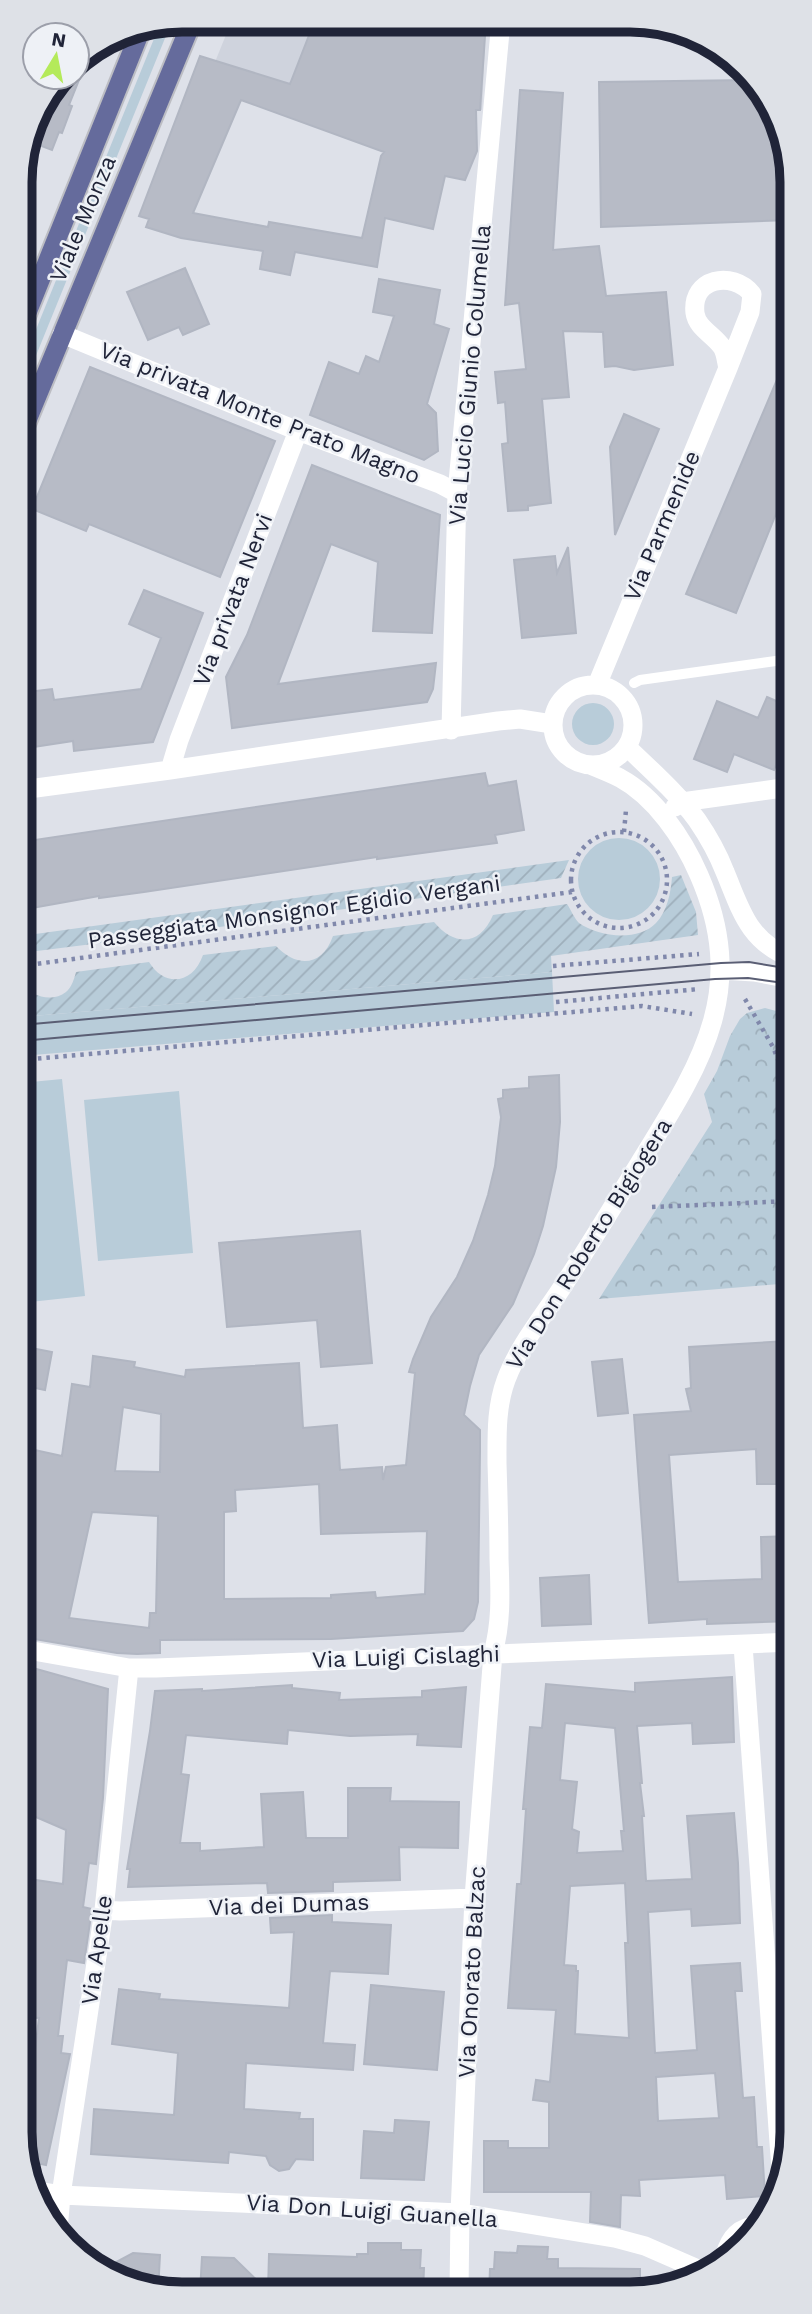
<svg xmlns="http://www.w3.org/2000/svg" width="812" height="2314" font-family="'Work Sans',sans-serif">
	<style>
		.built { fill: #cfd3dd }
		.grass { fill: #b8ccd9 }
		.forest { fill: url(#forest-crowns) }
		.garden { fill: url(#garden-furrows) }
		.building { fill: #b7bbc6; stroke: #b1b6c2; stroke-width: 2; fill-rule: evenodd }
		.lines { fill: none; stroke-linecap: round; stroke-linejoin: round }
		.primary-casing { stroke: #bcbdc3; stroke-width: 23 }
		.path { stroke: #8088ab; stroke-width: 4.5; stroke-dasharray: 3.5 5; stroke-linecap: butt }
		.service { stroke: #fff; stroke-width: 10 }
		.minor { stroke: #fff; stroke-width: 19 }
		.primary { stroke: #656b9c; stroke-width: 19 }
		.tram { stroke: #5a5e74; stroke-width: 2 }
		.labels { text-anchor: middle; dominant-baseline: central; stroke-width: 5; stroke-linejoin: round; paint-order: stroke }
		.street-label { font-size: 23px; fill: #202438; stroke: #eef1f6 }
		.rim { fill: none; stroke: #202438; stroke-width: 9 }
	</style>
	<defs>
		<pattern id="forest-crowns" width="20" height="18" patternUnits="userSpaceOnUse" patternTransform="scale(1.75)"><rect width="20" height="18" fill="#b8ccd9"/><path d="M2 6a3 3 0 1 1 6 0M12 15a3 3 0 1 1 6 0" fill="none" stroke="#9eafbb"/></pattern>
		<pattern id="garden-furrows" width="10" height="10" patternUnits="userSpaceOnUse" patternTransform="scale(1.75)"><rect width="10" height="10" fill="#b8ccd9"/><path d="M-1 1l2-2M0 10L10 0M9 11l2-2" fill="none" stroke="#9eafbb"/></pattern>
	</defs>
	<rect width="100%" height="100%" fill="#dee1e9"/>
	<path class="built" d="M232,20L486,21L482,110L357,101L356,108L215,62Z"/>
	<path class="grass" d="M172,21L20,395V369L160,24Z
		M572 724a21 21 0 1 1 42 0a21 21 0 1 1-42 0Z
		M578 879a41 41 0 1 1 82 0a41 41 0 1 1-82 0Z
		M552,972L554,1012L21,1056V1017Z
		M62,1079L85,1296L21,1303V1083Z
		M179,1091L193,1253L98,1261L84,1100Z"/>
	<path class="forest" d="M765,1008L791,1015V1283L599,1299L712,1122L704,1094L717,1071L730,1036L740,1019L747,1013Z"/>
	<path class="garden" d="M569,860L561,878L164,935L21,953V936Z
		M681,875L696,912L698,935L551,956L552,972L21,1017V983C30,996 52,1003 66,992C72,987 74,979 76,972L149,962C165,988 193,984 203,955L276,946C297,968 322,967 333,936L434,922C455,947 480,946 493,915L567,904C571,910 574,918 579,923C599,937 638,942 656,923C667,912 671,892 672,877Z"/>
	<path class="building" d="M315,20L486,21L480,110H476L477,151L465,180L445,176L433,229L385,218L377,267L295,252L290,275L260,269L263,251L181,238L146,227L149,219L139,216L200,56L290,84ZM241,100L384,152L381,156L362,238L269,222L268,227L193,213Z
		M91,50L69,105L72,106L62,133L59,132L52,150L28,141L36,109L61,77H77V58Z
		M752,80L790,149V220L601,227L599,82Z
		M520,90L563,93L553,250L599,246L606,296L666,292L673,365L634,370L615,366L605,367L603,332L563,331L569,397L542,399L551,503L528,506V510L508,511L502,444L508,443L505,402L498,403L495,372L526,369L519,303L505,305Z
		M185,268L209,324L183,335L179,327L148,340L127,292Z
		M379,279L440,290L434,324L449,329L427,404L436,413L438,451L424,460L310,415L329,362L359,374L366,356L379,362L394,316L373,312Z
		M790,349V479L736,613L686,594Z
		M90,367L275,441L220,577L89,524L86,531L32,509Z
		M624,414L659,429L615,535L610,447Z
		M312,465L440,515L432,633L373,631L378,562L331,544L278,684L436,663L433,689L427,702L232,728L226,677L247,635Z
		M568,547L576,633L522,638L514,560L555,556L557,573Z
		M144,590L203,613L153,742L74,751L73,741L20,749V693L52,689L54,700L141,689L161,638L129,624Z
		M767,697L790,707V729L774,770L734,754L727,772L694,759L717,701L758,718Z
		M485,773L488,786L516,781L524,830L495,835L497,843L377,859V857L144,892L99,898V896L26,909L24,894H21V842Z
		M559,1075L560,1122L556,1167L543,1226L534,1254L513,1304L479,1355L470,1386L464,1415L480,1430V1449L478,1602L474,1619L463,1631L331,1639L160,1640V1653L137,1654L117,1653L22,1637L21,1447L62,1456L72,1384L90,1387L93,1356L135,1362L134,1367L185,1377L186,1370L299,1363L303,1428L337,1425L340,1470L382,1467L383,1480L386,1467L406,1465L415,1373L409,1372L413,1359L431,1317L457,1277L473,1241L488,1195L495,1166L501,1117L498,1099L503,1098V1090L529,1088V1077ZM123,1407L161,1414L160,1472L115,1471ZM319,1484L321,1534L427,1531L425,1594L376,1598L375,1592L331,1595V1598L224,1599V1512L236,1511L235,1490ZM92,1512L158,1516L156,1613H150L149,1628L69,1618Z
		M360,1231L372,1363L321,1367L317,1320L227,1327L219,1243Z
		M787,1341L791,1426V1484H757L756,1449L669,1455L678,1582L762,1579L761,1537L792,1536V1621L707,1624V1619L649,1623L634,1415L691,1411L686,1389L691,1388L689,1347Z
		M21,1346L52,1352L45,1390L21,1385Z
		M622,1359L628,1413L598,1416L592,1362Z
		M589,1575L591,1624L542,1626L540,1578Z
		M22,1665L108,1689L103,1798L96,1864L89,1863L83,1907L92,1909L84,1963L67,1960L58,2036H63L61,2053L70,2054L46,2165L22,2160V2097L29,2098L39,2018L24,2017L32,1955L22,1953V1878L63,1884L66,1830L22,1811Z
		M732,1677L734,1742L693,1744L692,1723L637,1726L642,1783H640L644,1816H642L646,1881L692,1879L687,1816L734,1813L738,1863L740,1923L692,1926L691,1909L648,1912L655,2053L697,2050L691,1966L740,1963L742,1991H735L743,2098L754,2097L757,2147H762L765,2196L727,2199L725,2175L639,2180L640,2196L621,2195L620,2227L590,2222L591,2192H484V2141H508V2148H549V2102L533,2100L536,2080L550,2082L556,2010L508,2008L517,1884H521L526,1809H523L530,1727L542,1728L546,1684L635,1692V1683ZM565,1723L615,1728L624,1831H621L623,1851L577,1853L579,1832L572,1829L577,1782L560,1780ZM625,1883L628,1943H625L629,2038L575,2034L578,1971H576V1966L564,1965L570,1886ZM715,2073L719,2118L658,2121L656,2077Z
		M292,1685V1688L340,1693L339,1700L422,1697V1691L466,1687L461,1747L417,1745L418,1734L350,1736L288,1730L287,1744L186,1735L181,1774L189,1775L180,1843H200V1851L264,1847L261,1794L303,1792L306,1838H348V1788H391L390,1801L459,1802L458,1848L399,1847L400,1880L333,1882V1891L268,1893L267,1883L128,1887L130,1869H127L150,1731L155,1691L202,1689V1691Z
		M332,1915V1922L391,1925L388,1974L330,1971L323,2043L355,2045L353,2070L246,2063L244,2109L300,2113L299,2119H313V2160L296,2159L289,2169L279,2171L270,2165L266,2156L229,2152L228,2163L91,2154L94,2109L174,2115L178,2053L112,2044L119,1989L160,1994L159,1999L289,2008L294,1932L271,1933L270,1918Z
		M371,1985L444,1992L437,2070L364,2064Z
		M395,2120L429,2122L424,2180L361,2178L364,2131L394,2133Z
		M368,2243H401V2250H421L420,2268H424L423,2292H200L202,2257L234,2258L268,2291L269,2254L357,2257V2254H368Z
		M518,2246L548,2247L547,2259H558V2268L640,2269V2292H489L490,2269H494L495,2252L517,2253Z
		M133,2253L160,2255L158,2292H150L105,2268Z"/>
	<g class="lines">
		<g class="primary-casing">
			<path id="primary" d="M20,330L142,27
				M20,437L193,19"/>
		</g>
		<path class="path" d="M571 880a48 48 0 1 1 96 0a48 48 0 1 1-96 0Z
			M624,832L626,810
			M21,966L572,892
			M553,966L699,954
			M745,999L773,1047L791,1092
			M556,1002L699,989
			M21,1060L642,1006L692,1014
			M652,1207L791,1201"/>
		<path class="service" d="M634,683L640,680L790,659"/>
		<path class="minor" d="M62,334L298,431L440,484L457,493
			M553 725a40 40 0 1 1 80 0a40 40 0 1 1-80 0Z
			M597,685L728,368L750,312L752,294C732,270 691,278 695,313C697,328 714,335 722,347C726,353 726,361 728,368
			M451,730L457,493L501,21
			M627,747C651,770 677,793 697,820C708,836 718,854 725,872C741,910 748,941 791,958
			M170,770L179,740L298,431
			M21,790L170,770L498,721L520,719L552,724
			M675,807L682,802L790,787
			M721,970L754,972L791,979
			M743,1645L781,2170
			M22,1649L129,1668H156L792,1642
			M104,1910L120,1911L474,1898
			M36,2191L61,2195L460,2213L615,2238L645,2246L700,2270
			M58,2231L61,2195L104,1910L129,1668
			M725,2255C730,2237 739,2227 759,2225
			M459,2292L460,2213L474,1898L493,1653C502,1621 500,1590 499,1558C499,1527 498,1495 497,1463C497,1435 496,1407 506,1380C518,1347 542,1318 561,1289C588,1248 613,1206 639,1164C700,1065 750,992 699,875C683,838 655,797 620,778C610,773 600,769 590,765"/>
		<use href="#primary" class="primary"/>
		<path class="tram" d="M21,1025L721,963L749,962L791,969
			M21,1041L715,979L748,978L791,984"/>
	</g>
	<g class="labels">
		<g class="street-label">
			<text transform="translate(83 219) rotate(-67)">Viale Monza</text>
			<text transform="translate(470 375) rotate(-85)">Via Lucio Giunio Columella</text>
			<text transform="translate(260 413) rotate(22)">Via privata Monte Prato Magno</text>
			<text transform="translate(662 526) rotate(-67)">Via Parmenide</text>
			<text transform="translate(233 600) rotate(-69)">Via privata Nervi</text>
			<text transform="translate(294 912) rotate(-8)">Passeggiata Monsignor Egidio Vergani</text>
			<text transform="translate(589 1244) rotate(-58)">Via Don Roberto Bigiogera</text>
			<text transform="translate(406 1657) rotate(-2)">Via Luigi Cislaghi</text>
			<text transform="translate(289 1905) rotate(-2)">Via dei Dumas</text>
			<text transform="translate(97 1950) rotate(-82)">Via Apelle</text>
			<text transform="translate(472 1972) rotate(-87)">Via Onorato Balzac</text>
			<text transform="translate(372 2211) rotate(4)">Via Don Luigi Guanella</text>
		</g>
	</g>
	<path d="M0 0H812V2314H0ZM182 32H630A150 150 0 0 1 780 182V2132A150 150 0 0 1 630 2282H182A150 150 0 0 1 32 2132V182A150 150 0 0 1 182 32Z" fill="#dee1e7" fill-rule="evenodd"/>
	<path class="rim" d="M182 32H630A150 150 0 0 1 780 182V2132A150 150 0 0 1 630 2282H182A150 150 0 0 1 32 2132V182A150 150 0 0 1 182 32Z"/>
	<g transform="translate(56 56) rotate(10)"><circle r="33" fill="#eef1f6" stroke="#9c9faa" stroke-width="2"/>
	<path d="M0-5L12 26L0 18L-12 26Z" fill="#b4ea5a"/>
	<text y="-10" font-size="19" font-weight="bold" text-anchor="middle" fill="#202438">N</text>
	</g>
</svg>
